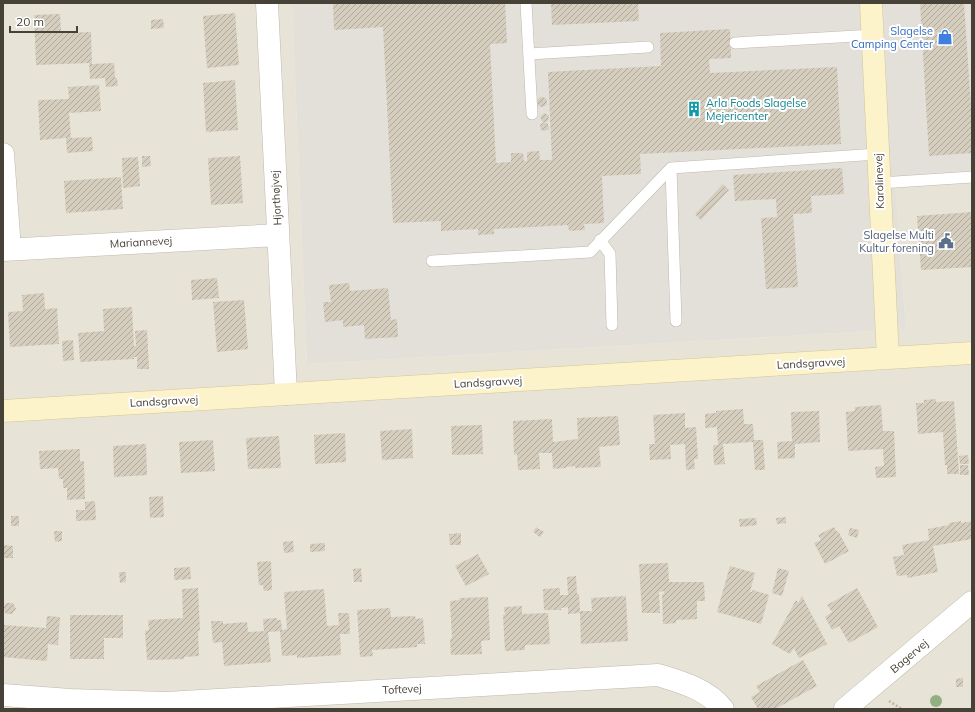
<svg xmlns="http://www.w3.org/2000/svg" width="975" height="712" font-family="Mulish,sans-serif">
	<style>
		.residential { fill: #e8e3d7 }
		.industrial { fill: #e3e0da }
		.building { fill: url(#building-hatch) }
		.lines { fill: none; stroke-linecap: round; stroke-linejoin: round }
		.lane-casing { stroke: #bfb9ab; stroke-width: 12 }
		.street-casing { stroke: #bfb9ab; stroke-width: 23 }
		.secondary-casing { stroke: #d2c699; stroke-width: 23 }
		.path { stroke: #c0b69d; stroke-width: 2.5; stroke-dasharray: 2 2; stroke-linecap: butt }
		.lane { stroke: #fff; stroke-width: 11 }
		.street { stroke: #fff; stroke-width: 22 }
		.secondary { stroke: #fdf3ca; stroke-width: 22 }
		.tree { fill: #93ae81 }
		.labels { text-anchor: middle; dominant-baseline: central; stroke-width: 4; stroke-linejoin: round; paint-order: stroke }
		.shop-label { font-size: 11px; fill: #366cbe; stroke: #fff; text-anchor: end }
		.culture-label { font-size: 11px; fill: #0d838f; stroke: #fff; text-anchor: start }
		.street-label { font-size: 11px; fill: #474237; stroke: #fff }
		.service-label { font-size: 11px; fill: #4e5e75; stroke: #fff; text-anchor: end }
	</style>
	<defs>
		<pattern id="building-hatch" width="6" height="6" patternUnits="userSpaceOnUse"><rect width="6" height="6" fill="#d5cdbe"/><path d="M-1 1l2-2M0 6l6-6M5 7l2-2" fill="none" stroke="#afa89b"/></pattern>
	</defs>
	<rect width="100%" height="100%" fill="#f4f1e9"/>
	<path class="residential" d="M3,3H292L307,364L906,329L895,182L972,177V709H3Z"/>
	<path class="industrial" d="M292,3H972V177L895,182L906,329L307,364Z"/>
	<path class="building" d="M333,3H505L507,43L490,44L496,163L511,162V153H523L524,161H527V152L539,151L540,160H552L548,72L661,66L660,33L730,29L731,58L709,59L710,73L837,67L841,144L640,154L641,174L602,176L604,223L584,224L585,230L569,231L568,225L494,229V234L478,235V229L441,231V221L393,223L383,27L334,30Z
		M551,3H638L639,21L552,25Z
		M920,3H964L972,122V153L929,156Z
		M235,13L239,65L207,68L203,16Z
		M60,14L61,33L91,32L92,64L114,63L115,78H117L118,86L106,87L105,78L90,79L89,63L36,65L34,15Z
		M163,19L164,28L151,29V20Z
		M235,80L238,130L206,132L203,83Z
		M99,85L101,111L69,113L71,138L92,137L93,151L67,153L66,138L40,140L38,100L69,99L68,87Z
		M537 102a5 5 0 1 1 10 0a5 5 0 1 1-10 0Z
		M545,113L549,116L548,121L544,122L542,121L540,117L543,114Z
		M544,122L548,124L549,129L545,131L541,130L540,125Z
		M142,156H150L151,166L142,167Z
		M240,156L243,203L211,205L208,158Z
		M138,157L140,186L123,188L122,158Z
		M842,168L844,194L811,196L812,213L793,214L798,287L766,289L761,218L777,217L776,199L735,201L733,175Z
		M121,177L123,209L66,213L64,181Z
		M723,184L729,190L701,220L695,214Z
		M972,212V267L921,270L917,216Z
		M217,278L219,298L192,300L191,280Z
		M349,283L350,291L388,288L391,320L397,319L398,337L365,339L364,325L343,327V320L325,322L323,302H331L329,285Z
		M44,293L45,309L57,308L59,344L10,347L8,312L23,311L22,295Z
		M244,300L248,349L217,352L213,302Z
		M132,307L134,346H136L135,331L147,330L149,369H137V357H134V359L80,362L78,333L104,331L103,309Z
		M73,340L74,360L63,361L62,341Z
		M936,399V402L954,401L959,474H947V465H945L943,432L918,434L916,403H924V400Z
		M881,405L883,431H894L896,477L876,478L875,467L884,466L883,449L848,451L846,412L855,411V407Z
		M743,409L744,424H753L754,440H763L765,470H755L753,442L723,444L725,464L714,465L713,445H718L717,427L705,428V414L716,413V411Z
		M819,411L820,442L795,444V458L778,459L777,442L792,441L791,412Z
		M685,413V428L696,427L698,459H694L695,469L686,470L685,444L670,445L671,459L650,460L649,444H655L653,415Z
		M618,416L620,445L599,447L601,467L575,468V466L566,467V468L553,469L552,453H539L540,469L518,470L517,454L514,455L513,421L552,419L553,442L578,439L577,418Z
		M482,425L483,454L452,455L451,426Z
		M412,429L413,458L382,460L380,431Z
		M345,433L346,462L315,464L314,435Z
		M279,436L281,468L248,469L246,438Z
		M213,440L215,471L181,473L179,442Z
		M146,444L147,475L114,477L113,446Z
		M80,449V461H84L85,499L67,500V488H63V479H59L58,468L40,469L39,451Z
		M968,455L969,464H960L959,456Z
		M960,465H968L969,475H960Z
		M163,496L164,517L150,518L149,497Z
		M95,501L96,520L76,521V510H85V502Z
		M11,516H19V526H11Z
		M786,517V523L777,524L776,518Z
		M756,518L757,525L740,527L739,519Z
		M961,521V523L972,521V539L933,546L938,572L907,578V575L897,576L893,557L904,555L902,545L929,540L928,529L949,525V523Z
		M536,527L544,532L540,537L533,532Z
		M834,527L837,532L838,531L849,551L825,564L814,543L821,540L818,535Z
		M850,528L859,530L857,538L848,535Z
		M54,531H62V541L55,542Z
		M461,533V545H450L449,534Z
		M293,541L294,552L284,553L283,542Z
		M325,543V551L310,552V544Z
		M3,545L13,546V558H3Z
		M478,554L489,574L466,586L455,566Z
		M271,561L272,590L264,591L263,585H259L257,562Z
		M668,563L669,582H704L705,601H697V619L676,620V623L663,624L662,594H664V591L659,592L660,613H642L639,564Z
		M730,566L755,573L750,592H752L753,590L769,595L761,624L717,612Z
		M190,567L191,579L174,580V568Z
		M361,568L362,582H354L353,569Z
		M778,568L789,571L782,596L772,593Z
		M119,572H126V582L120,583Z
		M576,576L577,594H579L580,611H592L591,598L626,596L628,641L581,644L580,613L568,614V607L561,608V610H544L543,589L560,588V595H568L567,577Z
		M198,588L200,631H198L199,656L184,657V659L147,660L145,631L149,630L148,620L183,618L182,589Z
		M857,588L878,627L849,643L839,626L832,630L825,617L832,612L827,605Z
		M324,589L327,626L339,625L338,613H349L350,634H340L341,655L297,658V655L282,656L280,631L268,632L271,662L224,666L222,642L213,643L211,621H223V624L247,622L248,632L264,631L263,619L277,618V620H281L282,630L287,629L284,592Z
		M802,596L827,644L799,658L794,648L790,654L772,644L796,600L798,603Z
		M488,597L490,640L481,641L482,654L451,655L450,639L452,638L450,601L460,600L459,598Z
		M6,603H13L16,609L12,614H6L3,608Z
		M522,606V614L548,613L550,644L525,645V650L505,651L503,615H505L504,607Z
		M390,608L391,617L415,616L416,619L423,618L425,644H417V647L372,650L373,656L360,657L357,610Z
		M70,615H123V638H104V659H70Z
		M47,616L60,617L58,645L48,644L47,661L3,657V625L46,628Z
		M803,660L817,686L775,709H758L751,697L760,692L756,686Z
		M963,678V687H956V679Z"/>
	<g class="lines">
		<g class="lane-casing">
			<path id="lane" d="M526,3L532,114
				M735,43L873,35
				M529,54L648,47
				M671,168L676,321
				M880,183L972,177
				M600,240L610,254L612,325
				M432,261L590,252L671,168L878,154"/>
		</g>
		<g class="street-casing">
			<path id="street" d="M267,3L286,394
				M3,154L10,249
				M3,250L278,235
				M3,695L70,700L166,703L658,675C681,682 707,689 723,709
				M845,709L972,602"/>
		</g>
		<g class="secondary-casing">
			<path id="secondary" d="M871,3L888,358
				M3,411L972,353"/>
		</g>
		<path class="path" d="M889,701L902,709"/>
		<use href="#lane" class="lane"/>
		<use href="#street" class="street"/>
		<use href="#secondary" class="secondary"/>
	</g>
	<circle class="tree" cx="936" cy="701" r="6"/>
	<defs>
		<g id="shop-bare" transform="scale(1.2)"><path d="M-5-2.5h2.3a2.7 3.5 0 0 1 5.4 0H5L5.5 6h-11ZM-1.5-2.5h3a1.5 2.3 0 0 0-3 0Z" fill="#3f7fe0" stroke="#fff" stroke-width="2.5" paint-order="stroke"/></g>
		<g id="building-bare" transform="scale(1.2)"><path d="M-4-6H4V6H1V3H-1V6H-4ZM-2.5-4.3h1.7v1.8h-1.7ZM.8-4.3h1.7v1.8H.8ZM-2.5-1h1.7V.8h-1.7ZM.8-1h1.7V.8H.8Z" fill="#0f9aa8" stroke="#fff" stroke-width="2.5" paint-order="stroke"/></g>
		<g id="civic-bare" transform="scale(1.2)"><path d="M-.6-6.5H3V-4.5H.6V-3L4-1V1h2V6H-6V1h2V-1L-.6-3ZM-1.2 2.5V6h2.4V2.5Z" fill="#5c6f8a" stroke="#fff" stroke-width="2.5" paint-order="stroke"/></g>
	</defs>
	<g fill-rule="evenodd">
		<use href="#shop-bare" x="945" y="37"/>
		<use href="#building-bare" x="694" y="109"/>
		<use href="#civic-bare" x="946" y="241"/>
	</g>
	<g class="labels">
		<g class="shop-label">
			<text x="933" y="31">Slagelse<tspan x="933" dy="13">Camping Center</tspan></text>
		</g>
		<g class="culture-label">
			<text x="706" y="103">Arla Foods Slagelse<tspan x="706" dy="13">Mejericenter</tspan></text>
		</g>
		<g class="street-label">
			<text transform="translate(879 181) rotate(-92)">Karolinevej</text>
			<text transform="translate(276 198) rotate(-93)">Hjorthøjvej</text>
			<text transform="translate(141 242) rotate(-3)">Mariannevej</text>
			<text transform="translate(811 363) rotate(-3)">Landsgravvej</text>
			<text transform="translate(488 382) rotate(-3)">Landsgravvej</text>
			<text transform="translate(164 401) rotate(-3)">Landsgravvej</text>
			<text transform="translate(909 656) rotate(-40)">Bagervej</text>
			<text transform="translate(402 689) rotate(-3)">Toftevej</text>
		</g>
		<g class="service-label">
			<text x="934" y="235">Slagelse Multi<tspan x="934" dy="13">Kultur forening</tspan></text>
		</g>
	</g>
	<rect width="975" height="712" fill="none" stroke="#474237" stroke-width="8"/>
	<path d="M10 26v6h67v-6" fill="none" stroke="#474237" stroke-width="2"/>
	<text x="16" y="26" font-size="12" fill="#474237" stroke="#ffffff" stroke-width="3" paint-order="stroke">20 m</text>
</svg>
